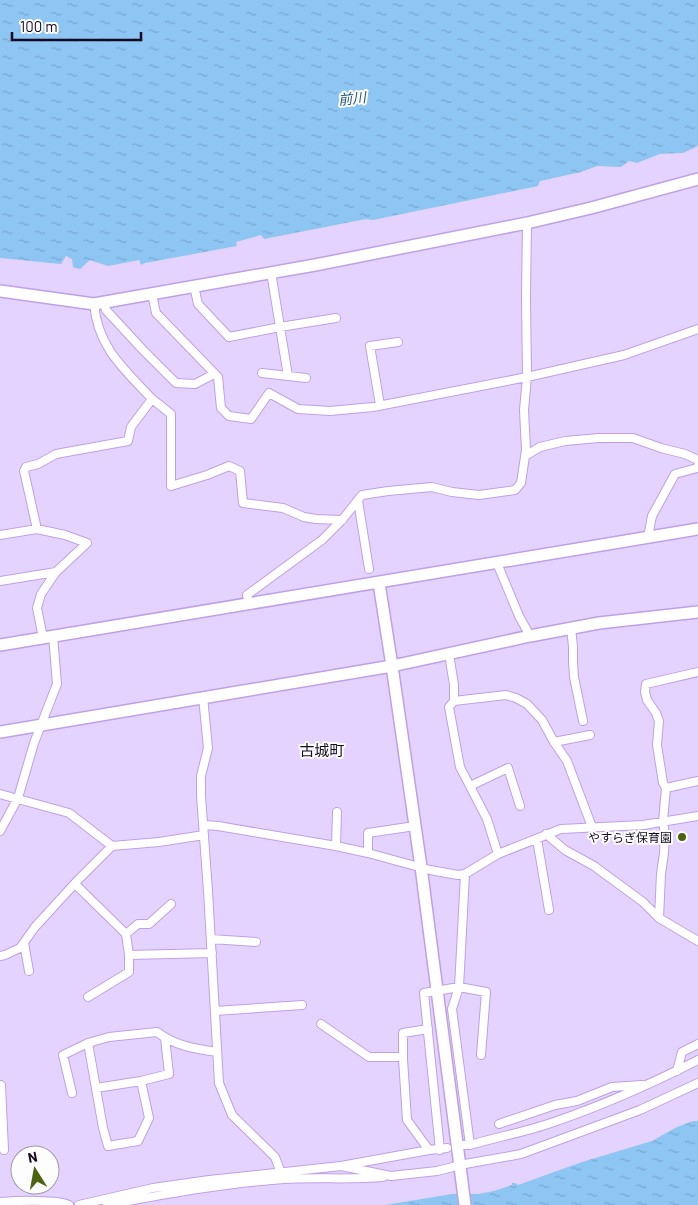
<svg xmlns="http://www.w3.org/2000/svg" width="698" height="1205" font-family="Barlow,'Noto Sans JP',sans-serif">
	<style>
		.water { fill: url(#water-ripples) }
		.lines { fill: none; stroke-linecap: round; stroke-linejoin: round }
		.street-casing { stroke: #bfa0e7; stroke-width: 10 }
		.secondary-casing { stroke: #bfa0e7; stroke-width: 14 }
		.street { stroke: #fff; stroke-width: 8 }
		.secondary { stroke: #fff; stroke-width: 11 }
		.poi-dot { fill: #4d630f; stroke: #fdfdfd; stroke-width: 2 }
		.labels { text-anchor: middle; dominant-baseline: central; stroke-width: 4; stroke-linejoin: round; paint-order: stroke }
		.poi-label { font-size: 12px; fill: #150923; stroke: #fdfdfd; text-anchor: end }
		.water-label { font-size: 14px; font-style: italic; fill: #23577d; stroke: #fdfdfd }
		.quarter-label { font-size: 15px; fill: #150923; stroke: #fdfdfd }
	</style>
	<defs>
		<pattern id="water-ripples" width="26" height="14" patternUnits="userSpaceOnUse" patternTransform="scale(1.25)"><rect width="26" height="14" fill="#8dc5f3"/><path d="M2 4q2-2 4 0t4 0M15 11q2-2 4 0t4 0" fill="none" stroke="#79a8d0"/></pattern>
	</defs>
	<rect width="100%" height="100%" fill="#e5d3ff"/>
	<path class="water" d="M0,0H698V146L683,153L660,154L637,163L629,161L621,167L597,166L581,172L540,181L538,186L373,220L366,219L264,239L261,235L236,242L237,246L145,263L141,265L139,260L108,266L90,260L80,269L73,267L72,259L66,256L61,264L0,258Z
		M693,1121H698V1205H385L452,1194H478L494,1191L512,1185V1183H515L518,1185L582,1162L652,1141L677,1127Z"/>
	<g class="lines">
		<g class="street-casing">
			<path id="street" d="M271,272L288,376
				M194,286L198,304L229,337L280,327L336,318
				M152,294L156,313L218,377L221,408L229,416L251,419L269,393L298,409L330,411L373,407L527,377L624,355L698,329
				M104,302L106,310L142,349L176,383L195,384L214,374
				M262,373L306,378
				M152,399L171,414V486L207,475L229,466L240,471L243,503L283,508L304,517L316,519L342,520
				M380,405L370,346L398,342
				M525,456L540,447L565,441L599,438H633L661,448L685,454L698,460
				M358,501L369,569
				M37,529L24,471L26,467L38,464L56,454L128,441L131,427L152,399C124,369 98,348 94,304
				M0,535L37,529L65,535L87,543L56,572L0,581
				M648,537L652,516L675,474L697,468L698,466
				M497,563L519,616L530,636
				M249,604L247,595L322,540L342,520L362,495L388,491L432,487L452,492L479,495L515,490L521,483L526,450L524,410L527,377L526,297L527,223
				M571,628L573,647V662L574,677L583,721
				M43,638L37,608L41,594L56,572
				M449,654L454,685V701L506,695L516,698L527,704L542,720L554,742L567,761L592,827
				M203,697L208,748L201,776V796L208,891L219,1083L232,1115L275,1157L281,1173
				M454,701L449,707L460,767L487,819L498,854
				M554,742L590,735
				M470,786L508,768L520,806
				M666,788L698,781
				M0,794L69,813L112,846
				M204,825L218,826L336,846L368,853L430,870L458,875L465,874L498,854L561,829L643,825L698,816
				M0,831L18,798L34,743L57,684L53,636
				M546,834L565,850L594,866L613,880L643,902L659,918L661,874L664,853L665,835L663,821L666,788L663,783L657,745L659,721L656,713L647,700L645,692L646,684L698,672
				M537,839L549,910
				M336,846L337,812
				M368,853V833L415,826
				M465,874L459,987L452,1009L470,1145
				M75,884L126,934L129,955V972L88,997
				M659,918L698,941
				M126,934L138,924H149L171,904
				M211,939L256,942
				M24,943L29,971
				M129,955L212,953
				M0,956L5,955L20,948L35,927L78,880L112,846L159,842L204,835
				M215,1011L302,1005
				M321,1024L369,1057H403
				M428,1029L403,1033V1059L407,1120L429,1150
				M88,1043L103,1128L108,1146L138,1141L149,1118L141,1081
				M677,1071L682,1052L698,1044
				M0,1085H1L4,1150
				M96,1088L141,1081L169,1074L165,1038
				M72,1093L63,1055L88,1043L109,1037L157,1032C175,1046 196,1049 217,1052
				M499,1124L555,1105L577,1101L612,1087L642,1085
				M463,1145H470C497,1137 525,1132 551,1123C601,1106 651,1084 698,1060
				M440,1150L424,993L459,987L486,992L481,1055
				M341,1166L391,1176L437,1171L465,1164L521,1154L640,1110L698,1083
				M0,1202C13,1201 59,1199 69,1205
				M79,1205L153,1188L209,1180L341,1166L429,1150L447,1148
				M107,1205C166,1194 225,1183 284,1179C317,1177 350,1180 383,1177"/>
		</g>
		<g class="secondary-casing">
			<path id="secondary" d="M0,291L94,304L315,265L527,223L591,208L698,179
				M379,583L392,666L421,867L465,1205
				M0,645L698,529
				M0,732L392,666L530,636L599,623L698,612"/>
		</g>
		<use href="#street" class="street"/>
		<use href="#secondary" class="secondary"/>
	</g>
	<circle class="poi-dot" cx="682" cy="837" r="5"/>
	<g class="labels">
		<g class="poi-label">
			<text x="672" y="837">やすらぎ保育園</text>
		</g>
		<g class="water-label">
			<text transform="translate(352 98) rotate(-6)">前川</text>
		</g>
		<g class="quarter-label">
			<text x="322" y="750">古城町</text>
		</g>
	</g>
	<g transform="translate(35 1170) rotate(349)"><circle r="24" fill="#fdfdfd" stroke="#a09ba6"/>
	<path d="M0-4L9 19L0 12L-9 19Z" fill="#4d630f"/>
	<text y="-8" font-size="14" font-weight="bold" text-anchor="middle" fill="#150923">N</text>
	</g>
	<path d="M12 32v8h129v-8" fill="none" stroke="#150923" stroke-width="2.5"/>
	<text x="20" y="32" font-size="15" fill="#150923" stroke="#fdfdfd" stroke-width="4" paint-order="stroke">100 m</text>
</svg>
